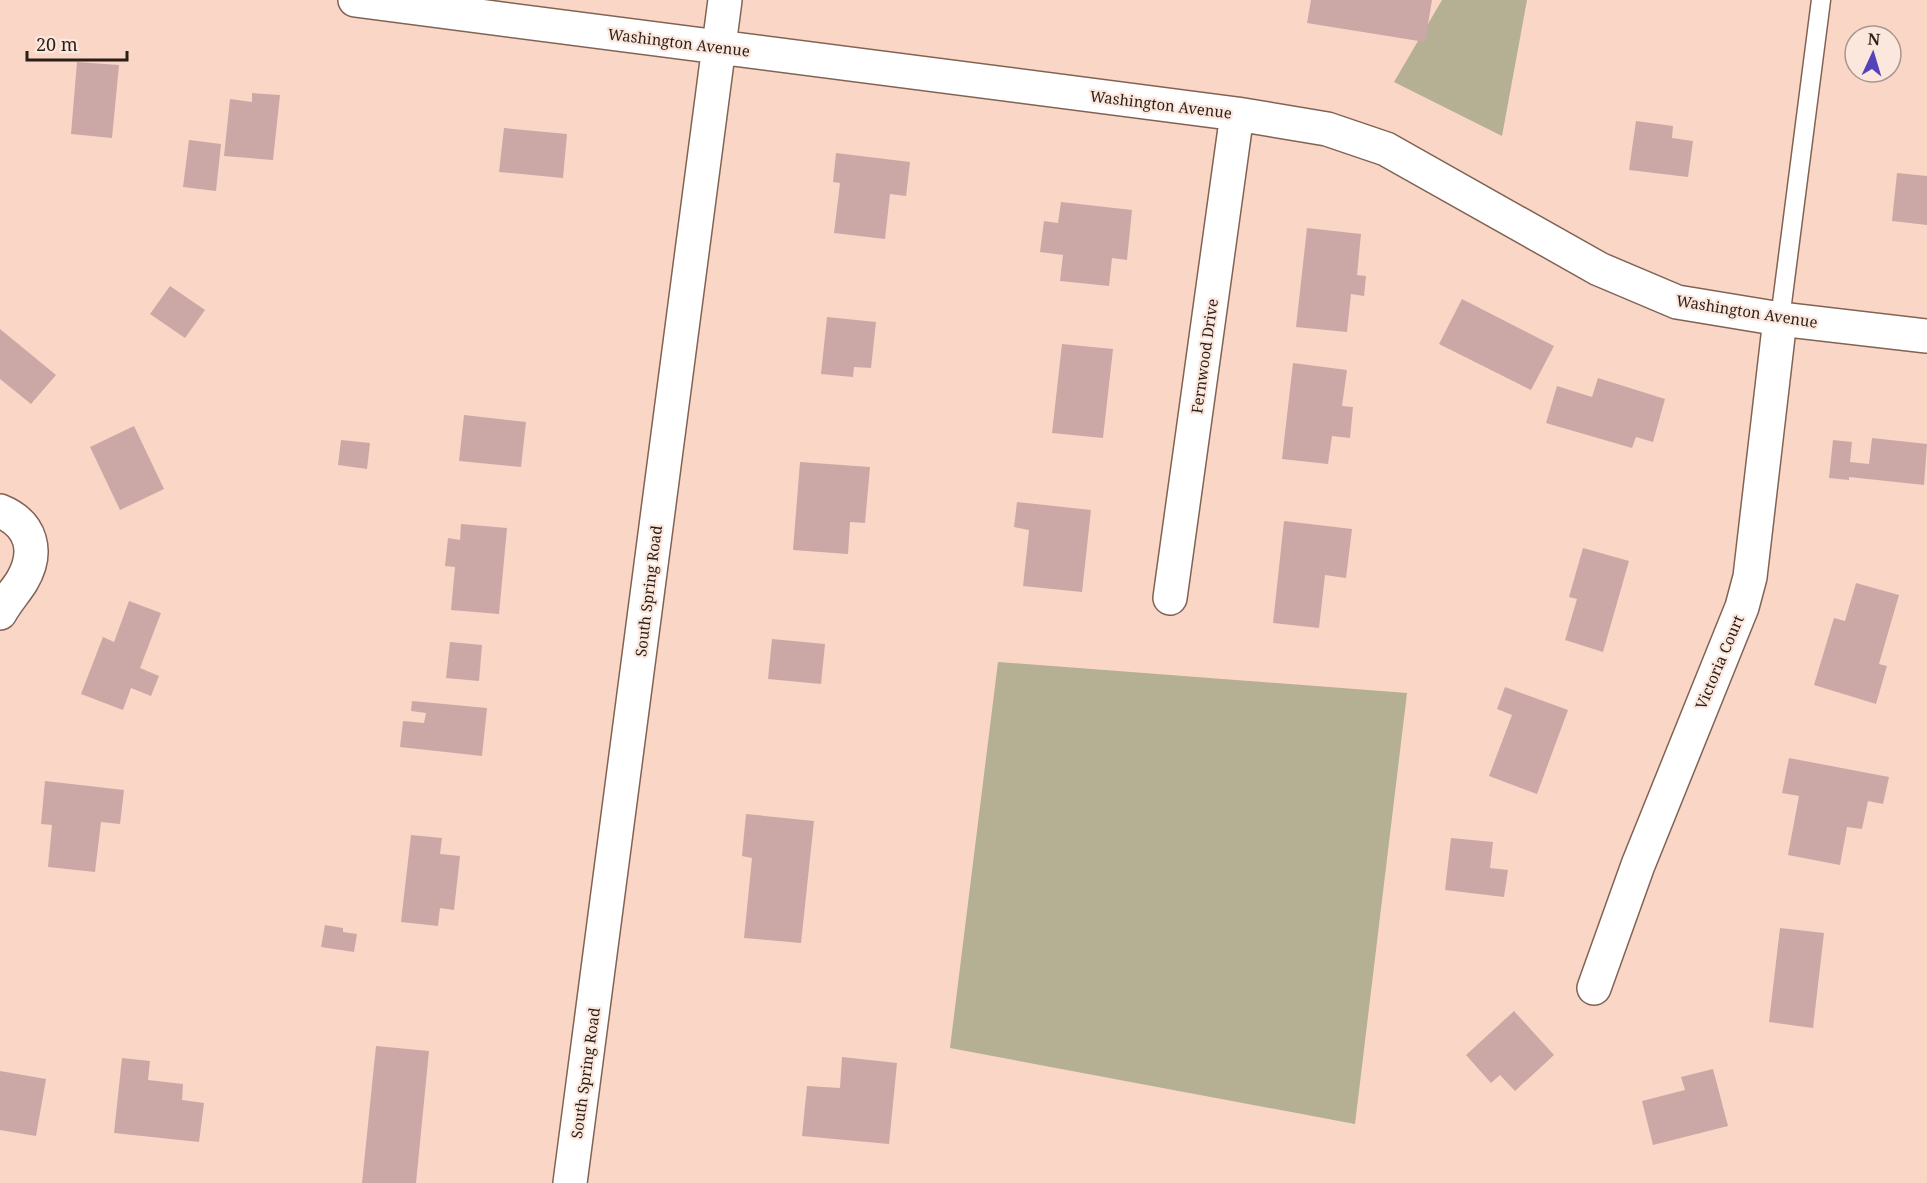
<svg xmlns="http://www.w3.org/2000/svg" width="1927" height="1183" font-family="'Noto Serif',serif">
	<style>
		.green { fill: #b5af94 }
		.building { fill: #cba8a6 }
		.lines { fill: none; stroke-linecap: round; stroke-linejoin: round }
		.service-casing { stroke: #816354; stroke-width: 21 }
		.minor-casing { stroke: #816354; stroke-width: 36 }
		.service { stroke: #fff; stroke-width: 18 }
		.minor { stroke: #fff; stroke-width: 33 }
		.labels { text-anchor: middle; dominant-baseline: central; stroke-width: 4.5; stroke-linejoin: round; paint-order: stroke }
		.street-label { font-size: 15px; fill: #2a1e18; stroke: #fce7dd }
	</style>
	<rect width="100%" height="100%" fill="#fad6c6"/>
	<path class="green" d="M1442,0H1527L1502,136L1394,82Z
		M998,662L1407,693L1355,1124L950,1048Z"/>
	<path class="building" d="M1311,0H1432L1425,42L1307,23Z
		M77,62L119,65L112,138L71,134Z
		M252,93L280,95L273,160L224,156L230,99L252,102Z
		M1636,121L1673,126L1672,138L1693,141L1688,177L1629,170Z
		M504,128L567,134L563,178L499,172Z
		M189,140L221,144L216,191L183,187Z
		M836,153L910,162L906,196L890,194L885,239L834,233L840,183L833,182Z
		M1897,173L1927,176V225L1892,221Z
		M1061,202L1132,210L1127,260L1112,258L1109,286L1060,281L1063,255L1040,252L1044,221L1058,223Z
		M1307,228L1361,234L1357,275L1366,276L1364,296L1351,294L1347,332L1296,327Z
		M170,286L205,310L185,338L150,314Z
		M1462,299L1554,346L1531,390L1439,344Z
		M827,317L876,322L871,368L854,367L853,377L821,374Z
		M0,329L56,375L31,404L0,379Z
		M1062,344L1113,349L1103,438L1052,433Z
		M1293,363L1347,370L1342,406L1353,407L1350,438L1332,436L1328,464L1282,459Z
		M1598,378L1665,399L1653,442L1636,437L1632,448L1546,423L1557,386L1592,397Z
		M464,415L526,422L521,467L459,461Z
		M134,426L164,489L120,510L90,447Z
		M1872,438L1927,444L1924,485L1849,477V480L1829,478L1833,440L1852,442L1850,462L1869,464Z
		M341,440L370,443L367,469L338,465Z
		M800,462L870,467L865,523L850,522L848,554L793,550Z
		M1017,502L1091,510L1082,592L1023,586L1029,530L1014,527Z
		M1284,521L1352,529L1346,578L1325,575L1319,628L1273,623Z
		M461,524L507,528L499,614L451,610L455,567L445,566L448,538L460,540Z
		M1583,548L1629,561L1603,652L1565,640L1577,599L1569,597Z
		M1856,583L1899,595L1879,664L1887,666L1876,704L1814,685L1834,618L1845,621Z
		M129,601L161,613L140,668L159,676L151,696L131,688L123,710L81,694L103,637L114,642Z
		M772,639L825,644L821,684L768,679Z
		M450,642L482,645L479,681L446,678Z
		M1505,687L1568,710L1537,794L1489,776L1512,715L1497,709Z
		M412,701L487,708L482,756L400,747L403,721L424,723L426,713L411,711Z
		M1789,758L1889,777L1883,804L1868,801L1862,829L1847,827L1840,865L1788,855L1799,796L1782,793Z
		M45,781L124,790L120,824L101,822L95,872L48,867L52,825L41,824Z
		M746,814L814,821L801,943L744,938L752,858L742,856Z
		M411,835L442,838L440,854L460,856L454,910L440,908L438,926L401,922Z
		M1451,838L1493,842L1490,868L1508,870L1504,897L1445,890Z
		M325,925L343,928V932L357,934L354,952L321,947Z
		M1780,928L1824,933L1813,1028L1769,1022Z
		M1514,1011L1554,1055L1515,1091L1500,1075L1491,1083L1466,1055Z
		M376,1046L429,1051L416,1183H362Z
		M842,1057L897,1063L889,1144L802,1136L807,1086L840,1088Z
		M122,1058L150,1061L148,1080L183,1084L182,1100L204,1103L199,1142L114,1133Z
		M1713,1069L1728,1126L1653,1145L1642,1101L1685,1090L1681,1077Z
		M0,1071L46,1079L36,1136L0,1130Z"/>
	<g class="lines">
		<g class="service-casing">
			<path id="service" d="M1780,319L1821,0"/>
		</g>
		<g class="minor-casing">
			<path id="minor" d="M355,0L1237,114L1327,129L1386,149L1599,269L1677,302L1780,319L1927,336
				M0,511C32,524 39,552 22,581C15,592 6,602 0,613
				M1170,598L1237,114
				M1594,988L1638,865L1742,607L1750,577L1780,319
				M570,1183L725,0"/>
		</g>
		<use href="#service" class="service"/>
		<use href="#minor" class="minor"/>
	</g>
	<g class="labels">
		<g class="street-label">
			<text transform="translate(679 42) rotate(7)">Washington Avenue</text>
			<text transform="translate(1161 104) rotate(7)">Washington Avenue</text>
			<text transform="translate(1747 311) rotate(9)">Washington Avenue</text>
			<text transform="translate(1204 356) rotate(-82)">Fernwood Drive</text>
			<text transform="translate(648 591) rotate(-83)">South Spring Road</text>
			<text transform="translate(1719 662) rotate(-67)">Victoria Court</text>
			<text transform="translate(585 1073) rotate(-82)">South Spring Road</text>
		</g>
	</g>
	<g transform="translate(1873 54) rotate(4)"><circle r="28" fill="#fce7dd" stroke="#a8978e" stroke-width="1.5"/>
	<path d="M0-4.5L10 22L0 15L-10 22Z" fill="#5343bb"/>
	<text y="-9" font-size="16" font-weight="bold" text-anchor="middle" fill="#2a1e18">N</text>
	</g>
	<path d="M27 51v9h100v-9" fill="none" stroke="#2a1e18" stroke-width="3"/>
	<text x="36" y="51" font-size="18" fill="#2a1e18" stroke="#fce7dd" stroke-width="4.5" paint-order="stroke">20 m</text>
</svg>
